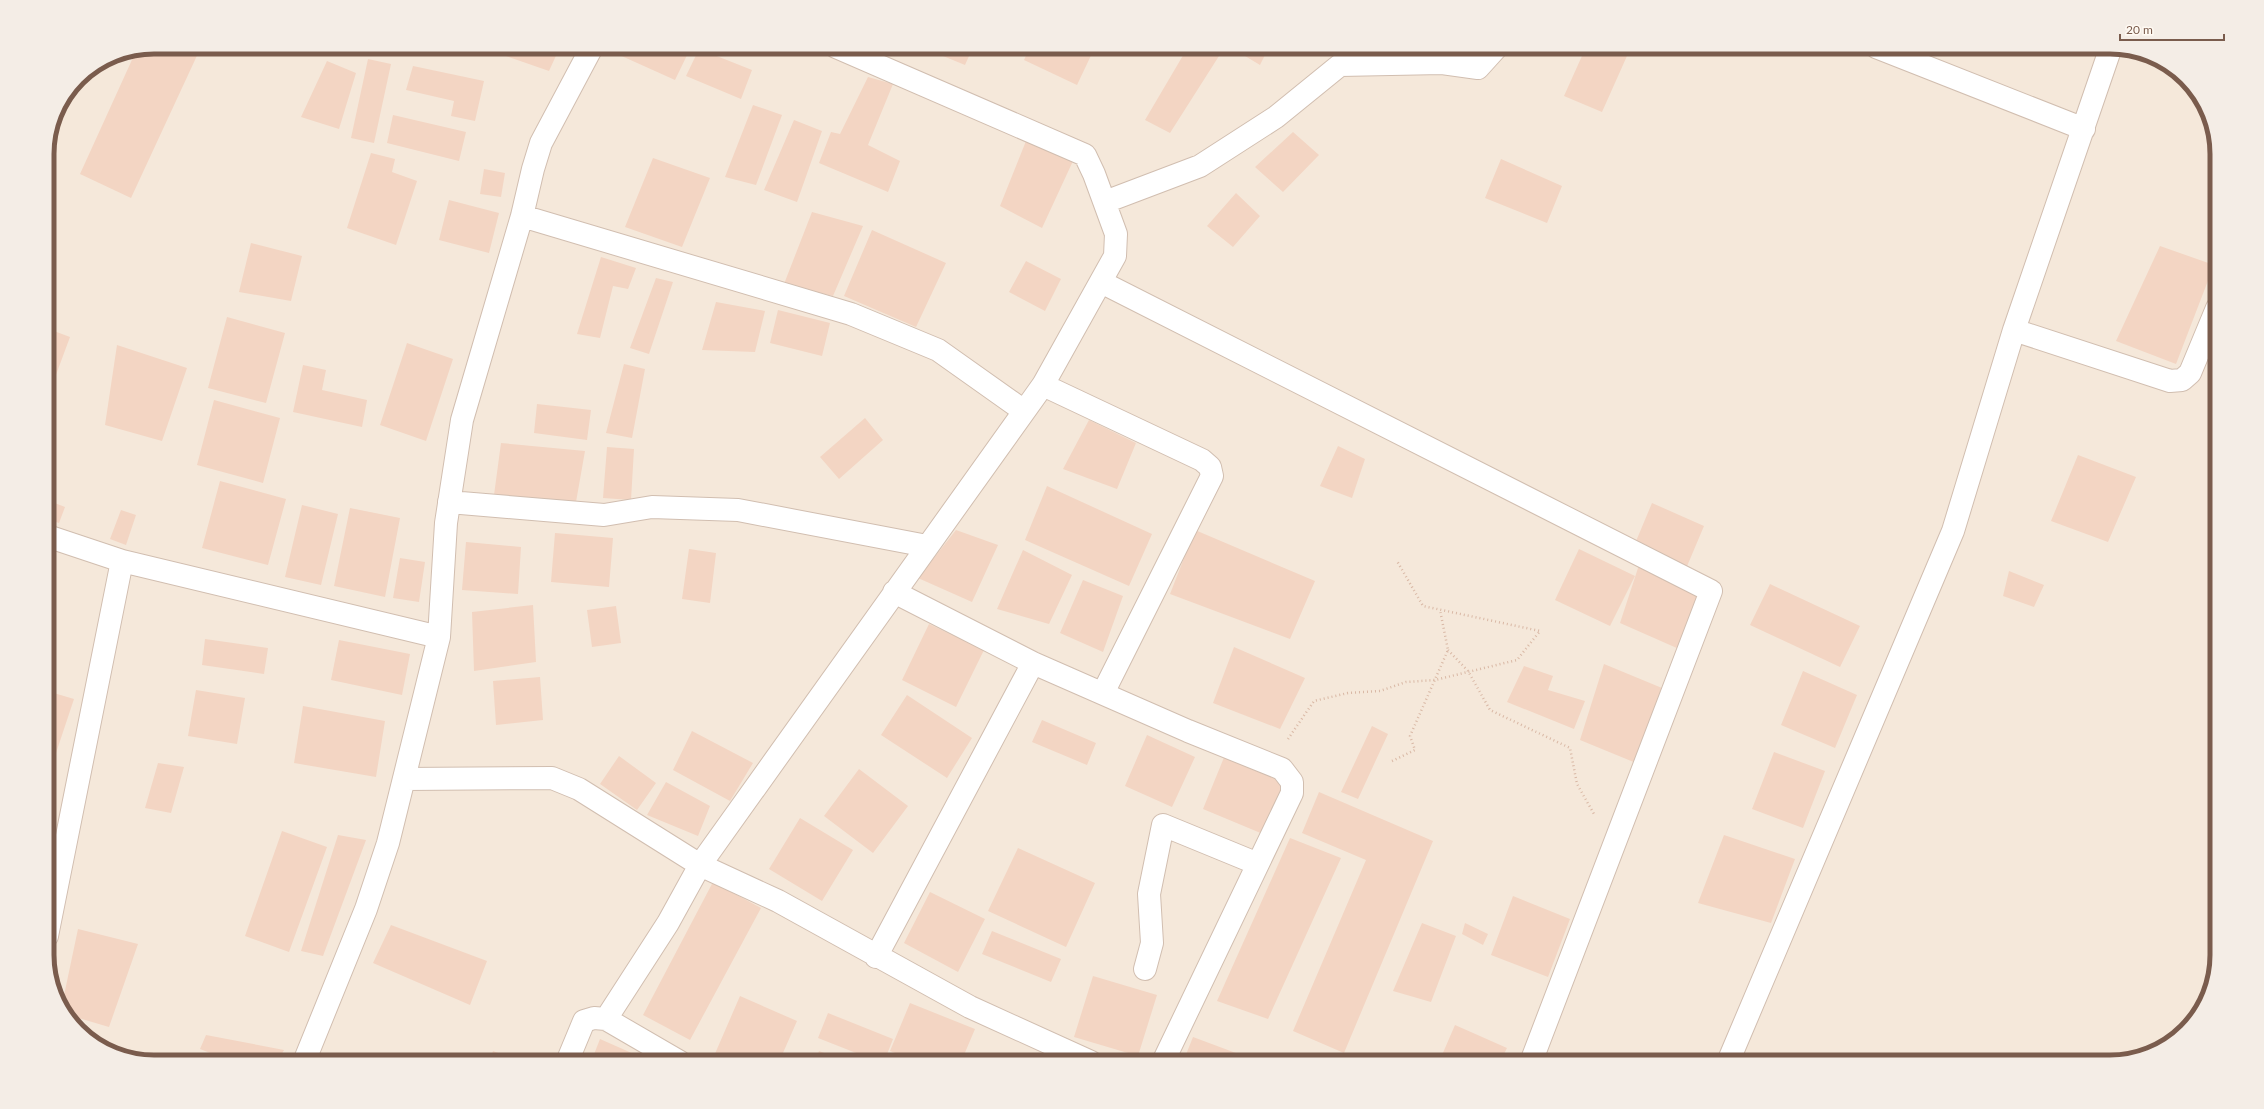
<svg xmlns="http://www.w3.org/2000/svg" width="2264" height="1109" font-family="Lato,sans-serif">
	<style>
		.residential { fill: #f5e8da }
		.building { fill: #f3d5c3 }
		.lines { fill: none; stroke-linecap: round; stroke-linejoin: round }
		.minor-casing { stroke: #d1beb0; stroke-width: 24 }
		.path { stroke: #d9b8a5; stroke-width: 2.5; stroke-dasharray: 1 3; stroke-linecap: butt }
		.minor { stroke: #fff; stroke-width: 22 }
		.rim { fill: none; stroke: #7a5c4d; stroke-width: 5 }
	</style>
	<rect width="100%" height="100%" fill="#fdf6ec"/>
	<path class="residential" d="M154,47H2110L2157,58L2199,95L2217,147V955L2206,1002L2169,1044L2110,1062H154L107,1051L65,1015L47,962V147L55,113L79,78L113,55Z"/>
	<path class="building" d="M154,47H201L131,198L80,174L136,51Z
		M510,47H560L549,71L506,56Z
		M607,47H691L675,80L606,49Z
		M921,47H973L965,65Z
		M1030,47H1095L1077,85L1024,60Z
		M1188,47H1205L1219,56L1170,133L1145,120Z
		M1230,47H1269L1260,65Z
		M1586,47H1631L1602,112L1564,96Z
		M699,49L752,70L741,99L686,76Z
		M368,59L391,64L374,143L351,138Z
		M327,61L356,73L339,129L301,117Z
		M413,66L484,81L475,121L451,116L454,101L406,90Z
		M868,77L893,84L868,145L900,161L888,192L819,163L831,132L840,134Z
		M753,105L782,115L756,185L725,177Z
		M393,115L466,132L459,161L387,143Z
		M794,120L822,131L797,202L764,190Z
		M1293,132L1319,155L1283,192L1255,167Z
		M1026,141L1073,161L1042,228L1000,206Z
		M371,153L395,159L392,172L417,181L396,245L347,228Z
		M653,158L710,178L682,247L625,227Z
		M1501,159L1562,186L1547,223L1485,198Z
		M484,169L505,173L501,197L480,194Z
		M1236,193L1260,216L1233,247L1207,226Z
		M449,200L499,213L489,253L439,240Z
		M812,212L863,226L833,296L784,284Z
		M872,230L946,263L916,327L844,296Z
		M251,243L302,256L291,301L239,292Z
		M2160,246L2214,265L2176,364L2116,341Z
		M601,257L636,268L628,289L613,286L600,338L577,334Z
		M1026,261L1061,279L1045,311L1009,292Z
		M656,278L673,282L649,354L630,348Z
		M716,302L765,311L755,352L702,350Z
		M778,310L830,323L822,356L770,343Z
		M227,317L285,333L266,403L208,388Z
		M54,331L70,337L47,399V351Z
		M407,343L453,359L426,441L380,425Z
		M117,345L187,368L162,441L105,425Z
		M624,364L645,369L632,438L606,433Z
		M303,365L326,370L322,390L367,400L362,427L293,412Z
		M214,400L280,418L263,483L197,465Z
		M537,404L591,410L587,440L534,433Z
		M865,418L883,440L839,479L820,457Z
		M1089,420L1136,443L1117,489L1063,469Z
		M501,443L585,451L576,502L494,495Z
		M1338,446L1365,459L1352,498L1320,486Z
		M607,447L634,449L631,500L603,498Z
		M2078,455L2136,477L2108,542L2051,521Z
		M220,481L286,499L268,565L202,548Z
		M1047,486L1152,534L1129,586L1025,540Z
		M47,500L65,507L59,523L47,519Z
		M1652,503L1704,526L1685,571L1634,546Z
		M302,505L338,514L321,585L285,577Z
		M350,508L400,518L385,597L334,586Z
		M121,510L136,515L126,545L110,539Z
		M956,530L998,545L972,602L918,578Z
		M1195,530L1315,581L1290,639L1170,594Z
		M555,533L613,538L609,587L551,582Z
		M466,542L521,547L518,594L462,590Z
		M689,549L716,553L710,603L682,599Z
		M1579,549L1635,576L1610,626L1555,600Z
		M1023,550L1072,575L1049,624L997,609Z
		M400,558L425,562L419,602L393,598Z
		M1639,565L1702,595L1679,649L1620,623Z
		M2009,571L2044,585L2034,607L2003,596Z
		M1083,580L1123,596L1103,652L1060,633Z
		M1770,584L1860,626L1840,667L1750,625Z
		M533,605L536,662L474,671L472,612Z
		M616,606L621,643L592,647L587,610Z
		M929,624L984,650L956,707L902,680Z
		M205,639L268,648L264,674L202,665Z
		M339,640L410,654L402,695L331,680Z
		M1234,647L1305,678L1280,729L1213,703Z
		M1604,664L1662,688L1636,763L1580,740Z
		M1524,666L1553,676L1548,690L1585,701L1574,729L1507,702Z
		M1803,671L1857,695L1835,748L1781,725Z
		M540,677L543,720L496,725L493,681Z
		M196,690L245,698L237,744L188,736Z
		M47,691L74,699L51,768L47,767Z
		M907,695L972,738L947,778L881,735Z
		M303,706L385,721L376,777L294,763Z
		M1042,720L1096,743L1087,765L1032,742Z
		M1372,726L1388,734L1358,799L1341,792Z
		M692,731L753,763L730,801L673,770Z
		M1147,735L1195,757L1172,807L1125,786Z
		M1774,752L1825,771L1803,828L1752,809Z
		M1225,755L1285,779L1263,834L1203,809Z
		M619,756L656,783L637,810L600,784Z
		M158,763L184,767L171,813L145,808Z
		M859,769L908,806L873,853L824,816Z
		M666,782L710,806L698,836L647,815Z
		M1319,792L1433,841L1344,1053L1293,1031L1366,860L1302,833Z
		M800,818L853,850L822,901L769,869Z
		M282,831L327,847L289,952L245,936Z
		M338,835L366,840L323,956L301,951Z
		M1724,835L1795,859L1771,923L1698,903Z
		M1290,838L1341,858L1268,1019L1217,1001Z
		M1018,848L1095,883L1066,947L988,911Z
		M713,882L761,908L690,1040L643,1015Z
		M930,892L985,919L958,972L904,943Z
		M1513,896L1570,919L1548,977L1491,955Z
		M1422,923L1456,936L1431,1002L1393,991Z
		M1465,923L1488,934L1483,945L1462,934Z
		M391,925L487,961L470,1005L373,963Z
		M78,929L138,944L109,1027L65,1014L62,1005Z
		M992,931L1061,959L1051,982L982,954Z
		M1093,976L1157,995L1138,1056L1074,1037Z
		M740,996L797,1021L779,1062H728L714,1056Z
		M910,1003L975,1029L961,1062H918L890,1051Z
		M828,1013L893,1039L884,1062H879L818,1038Z
		M1455,1025L1507,1048L1500,1062H1439Z
		M206,1035L284,1050L277,1062H233L200,1049Z
		M1193,1037L1260,1062H1183Z
		M600,1039L652,1062H591Z
		M493,1051L522,1062H489Z
		M819,1051L848,1062H815Z"/>
	<g class="lines">
		<g class="minor-casing">
			<path id="minor" d="M1413,47L1442,63L1478,68L1497,47
				M1876,47L2084,129
				M1105,202L1200,166L1276,117L1340,65L1442,63
				M522,216L851,314L938,350L1024,411
				M1101,282L1711,591L1531,1062
				M2014,330L2170,381L2182,380L2190,373L2217,308
				M1043,385L1202,460L1210,467L1212,476L1103,693
				M449,502L604,515L652,507L738,510L927,546
				M47,536L122,561L439,637
				M894,592L1033,663L1188,731L1282,769L1292,782V793L1163,1062
				M404,779L552,778L579,789L700,865L1043,385L1115,256L1116,234L1094,174L1085,155L836,47
				M47,936L122,561
				M876,957L1033,663
				M1145,969L1152,943L1149,894L1163,825L1258,864
				M606,1019L668,923L700,865L778,901L970,1007L1091,1062
				M304,1062L366,909L388,843L439,637L446,523L462,420L522,216L533,169L541,143L592,47
				M567,1062L584,1021L594,1018L606,1019L680,1062
				M1728,1062L1953,531L2014,330L2111,47"/>
		</g>
		<path class="path" d="M1448,650L1468,671L1490,710L1570,748L1577,784L1594,814
			M1288,739L1314,701L1348,693L1380,691L1406,682L1435,680L1517,660L1540,631L1423,606L1397,561
			M1392,761L1415,750L1410,736L1448,650L1440,610"/>
		<use href="#minor" class="minor"/>
	</g>
	<path d="M0 0H2264V1109H0ZM154 54H2110A100 100 0 0 1 2210 154V955A100 100 0 0 1 2110 1055H154A100 100 0 0 1 54 955V154A100 100 0 0 1 154 54Z" fill="#f4ede6" fill-rule="evenodd"/>
	<path class="rim" d="M154 54H2110A100 100 0 0 1 2210 154V955A100 100 0 0 1 2110 1055H154A100 100 0 0 1 54 955V154A100 100 0 0 1 154 54Z"/>
	<path d="M2120 34v6h104v-6" fill="none" stroke="#7a5c4d" stroke-width="2"/>
	<text x="2126" y="34" font-size="12" fill="#7a5c4d" stroke="#fffaf3" stroke-width="3" paint-order="stroke">20 m</text>
</svg>
